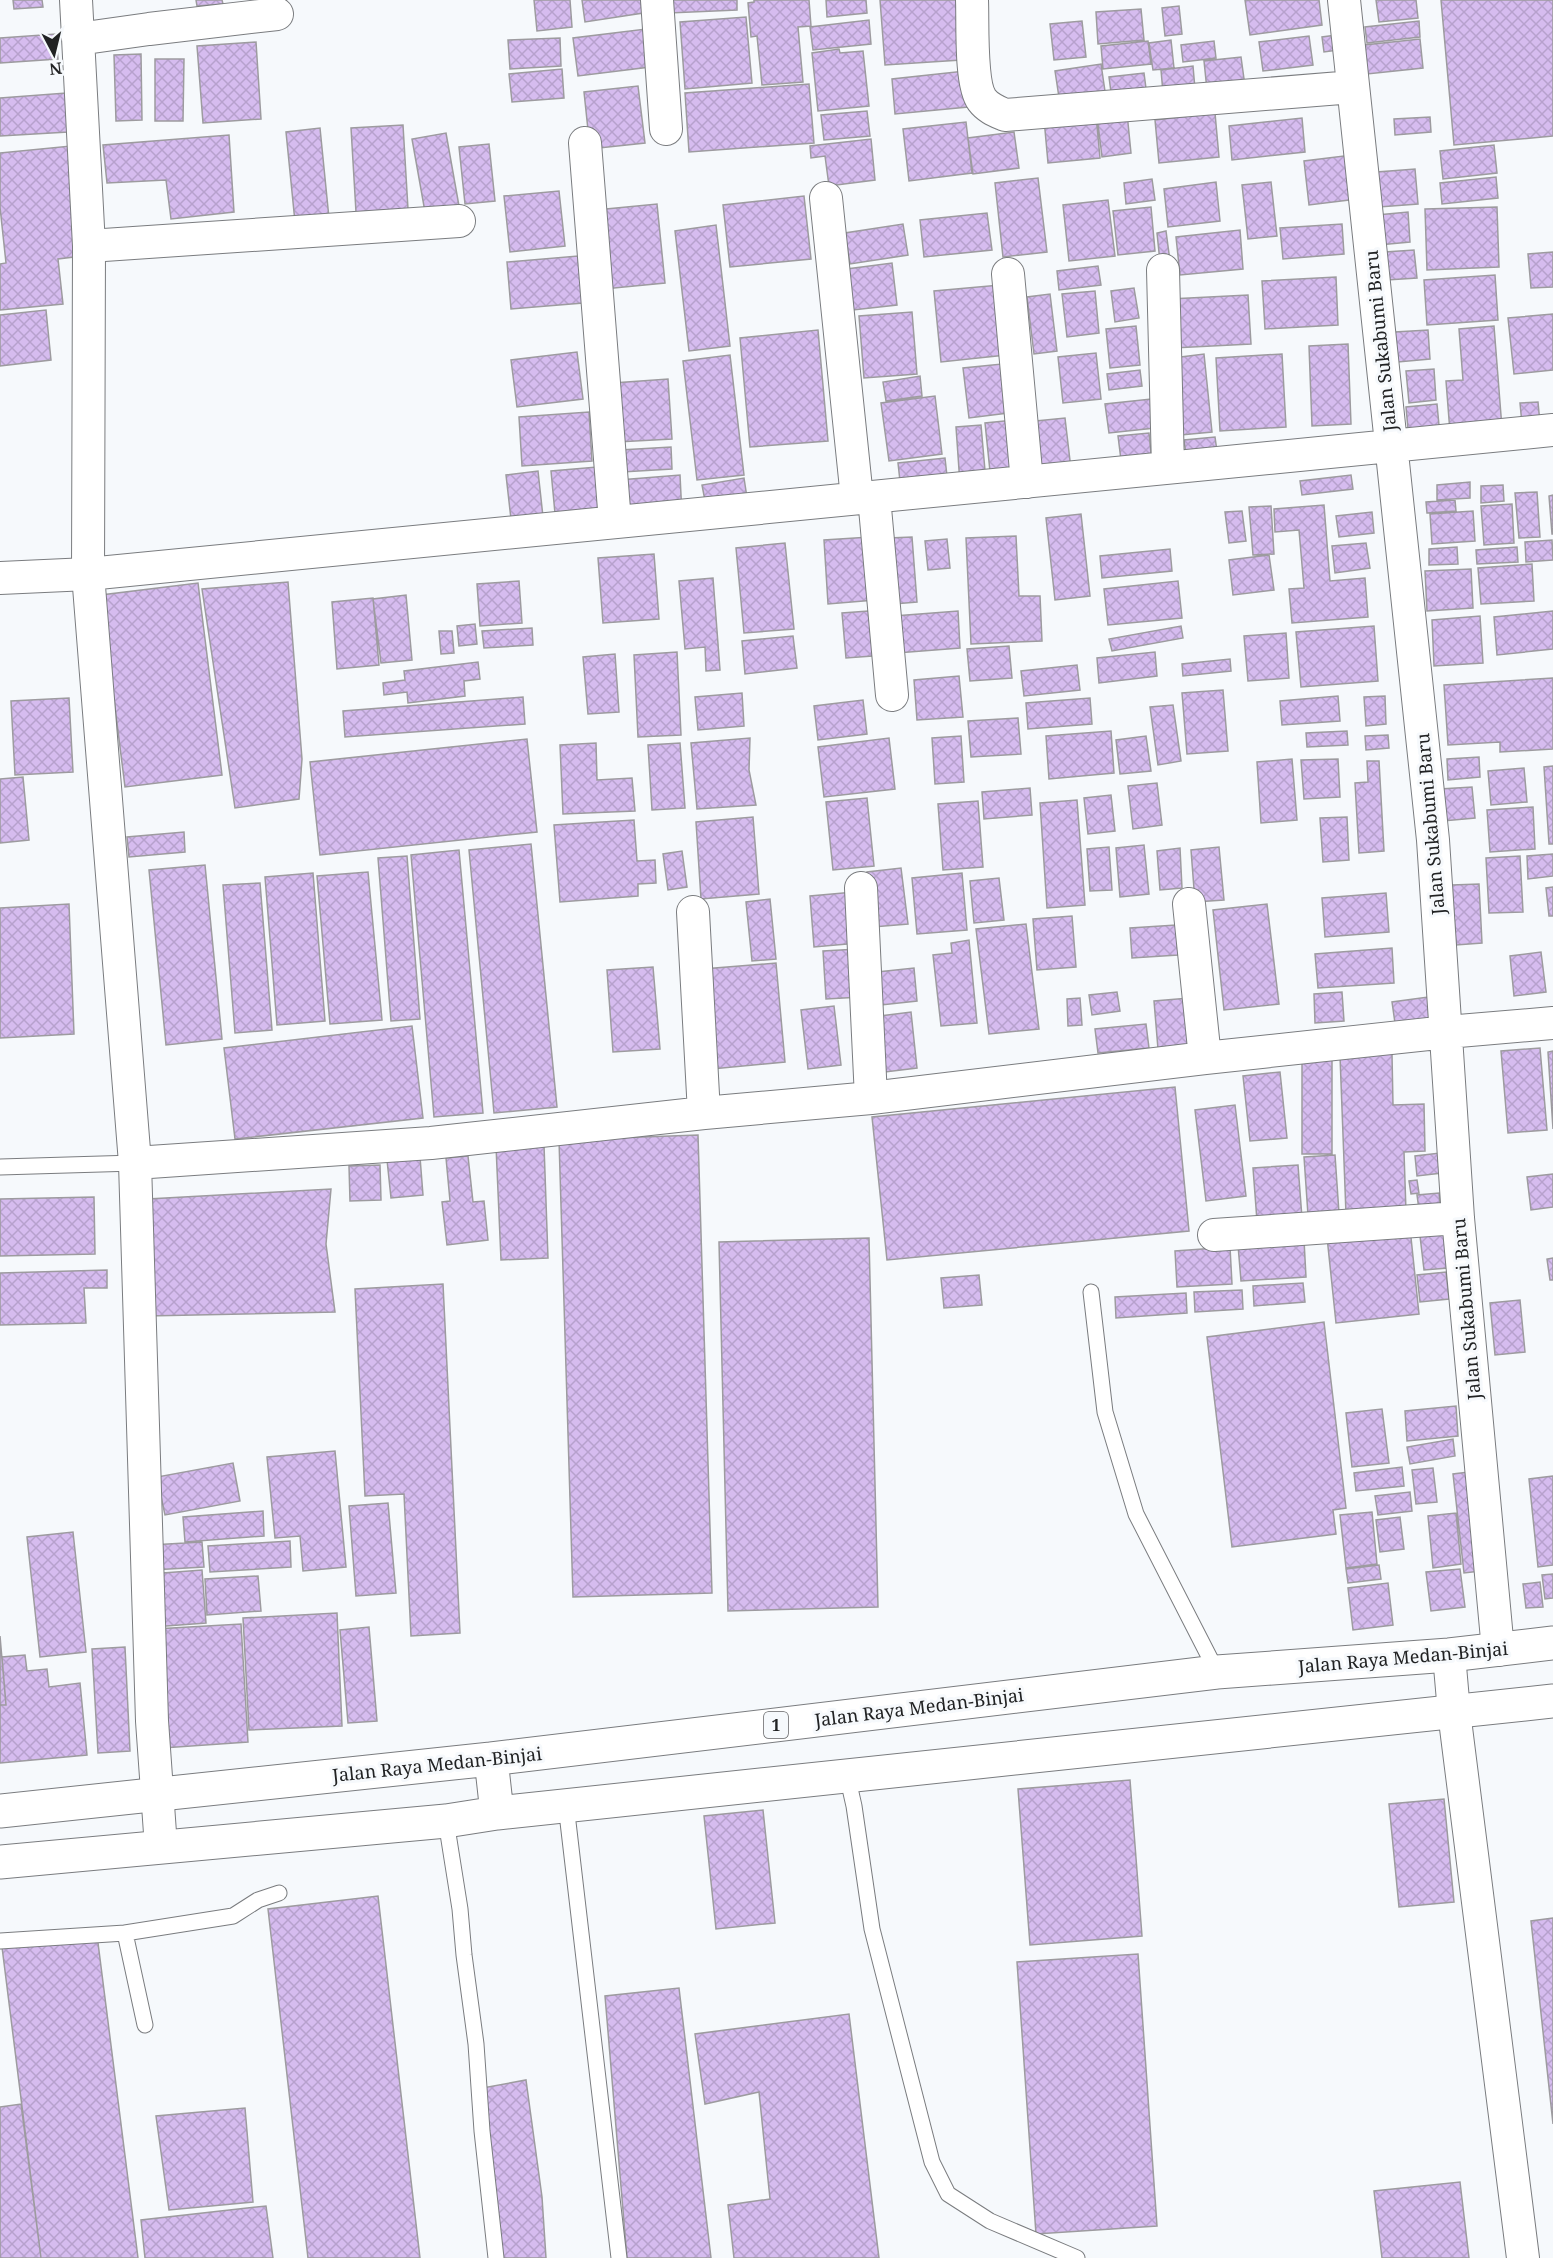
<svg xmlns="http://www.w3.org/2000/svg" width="1553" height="2258" font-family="'Noto Serif',serif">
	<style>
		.building { fill: url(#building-cross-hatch); stroke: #9d9b9f; stroke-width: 1.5 }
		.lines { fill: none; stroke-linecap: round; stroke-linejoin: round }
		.service-casing { stroke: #7a7c7f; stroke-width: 17 }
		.minor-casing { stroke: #7a7c7f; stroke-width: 34 }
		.trunk-casing { stroke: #7a7c7f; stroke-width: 35 }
		.service { stroke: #fff; stroke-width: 15 }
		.minor { stroke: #fff; stroke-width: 32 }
		.trunk { stroke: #fff; stroke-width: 33 }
		.labels { text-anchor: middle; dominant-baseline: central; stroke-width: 6; stroke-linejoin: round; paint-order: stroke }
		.shield { fill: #f6f9fc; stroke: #616264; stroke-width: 1.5 }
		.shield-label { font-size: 16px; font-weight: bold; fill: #212223 }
		.street-label { font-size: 18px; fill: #212223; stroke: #f6f9fc }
	</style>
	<defs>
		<pattern id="building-cross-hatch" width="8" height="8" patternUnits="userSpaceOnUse" patternTransform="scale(1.5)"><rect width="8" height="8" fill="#d6bcef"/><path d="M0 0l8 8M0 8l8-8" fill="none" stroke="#b7a1cd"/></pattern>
	</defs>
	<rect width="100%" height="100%" fill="#f6f9fc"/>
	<path class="building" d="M13,0H42L43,7L14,9Z
		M196,0H222L223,4L197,6Z
		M534,0H570L572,27L537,31Z
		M582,0H641L643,13L585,22Z
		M669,0H737V10L669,13Z
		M754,0H809L811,26L798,27L803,82L762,85L757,36L751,37L748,3L754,2Z
		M826,0H866L867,13L827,17Z
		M880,0H957L961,60L885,65Z
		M1245,0H1319L1322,25L1250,35Z
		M1376,0H1416L1418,18L1379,22Z
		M1441,0H1553V136L1454,145Z
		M1179,6L1182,34L1165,36L1162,8Z
		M1141,9L1144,40L1098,44L1096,12Z
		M746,17L752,83L685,89L680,22Z
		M869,20L871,44L813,50L810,27Z
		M1082,21L1086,57L1054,60L1050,24Z
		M1419,21L1420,37L1367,43L1365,27Z
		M646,29L650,67L578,76L573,38Z
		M56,34L58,59L0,63V38Z
		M1344,34L1345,49L1324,52L1322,37Z
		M1309,36L1313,65L1263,71L1259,42Z
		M560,38L561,66L510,69L508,40Z
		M1420,39L1423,68L1367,74L1364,45Z
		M1171,40L1174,68L1153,70L1149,43Z
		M1148,41L1151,64L1103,69L1101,46Z
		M1214,41L1216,58L1183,62L1181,45Z
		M256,42L261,119L203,123L197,46Z
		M839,49L840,53L863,51L869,106L818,111L812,53Z
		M141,54L142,120L116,121L114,55Z
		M1241,57L1245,86L1207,90L1204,61Z
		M155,59H184L183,121H155Z
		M1101,64L1106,98L1060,104L1055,71Z
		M1193,66L1195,89L1163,93L1161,70Z
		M562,69L564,98L512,102L509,74Z
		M965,71L968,107L895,114L892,79Z
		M1144,73L1147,96L1112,100L1109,77Z
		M809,84L814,143L689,152L685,93Z
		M638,86L645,143L590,149L584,92Z
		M66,93L68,132L0,136V98Z
		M867,111L870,136L824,140L821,115Z
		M1127,113L1131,153L1102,157L1097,116Z
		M1215,113L1219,157L1159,163L1155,120Z
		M1096,115L1100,158L1048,163L1044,119Z
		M1430,117L1431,132L1395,135L1394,119Z
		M1302,118L1305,152L1232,160L1229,126Z
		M966,122L972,173L909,181L903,129Z
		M403,125L408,209L356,212L351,128Z
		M320,128L329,218L295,222L286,132Z
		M1014,132L1019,168L973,174L968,138Z
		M446,133L459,206L425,212L412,139Z
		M229,135L234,212L171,219L166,180L107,183L103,145Z
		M871,139L875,180L829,186L825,156L811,158L810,146Z
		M489,144L495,201L465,204L459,147Z
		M1494,145L1497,173L1443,179L1440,151Z
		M71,146L82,256L58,259L63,304L0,310V264L6,263L0,207V153Z
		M1352,155L1357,199L1309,205L1304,161Z
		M1415,169L1418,204L1379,207L1377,172Z
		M1496,177L1498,198L1442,204L1440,183Z
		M1038,178L1047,252L1003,257L995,183Z
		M1152,179L1155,200L1126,204L1124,183Z
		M1216,182L1220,221L1168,227L1164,189Z
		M1271,182L1277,236L1248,239L1242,185Z
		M559,191L565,246L510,252L504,196Z
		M804,196L811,259L730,267L723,205Z
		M1108,200L1115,256L1069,261L1063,205Z
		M657,204L665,283L604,289L596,210Z
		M1151,207L1155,251L1118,255L1113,211Z
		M1497,207L1499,267L1427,270L1425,209Z
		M1408,212L1410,242L1379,245L1377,215Z
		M987,213L992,250L924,257L920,220Z
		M903,224L908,255L850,264L845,233Z
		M1342,224L1344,254L1283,259L1280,228Z
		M716,225L730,346L689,351L675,231Z
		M1240,230L1243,269L1180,275L1176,237Z
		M1166,231L1170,261L1160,262L1157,233Z
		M1414,250L1417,278L1387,280L1385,252Z
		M1553,252V287L1531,288L1528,254Z
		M578,256L583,303L511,309L507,262Z
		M892,263L897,305L844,311L839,270Z
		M1098,266L1101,285L1059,290L1057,271Z
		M1495,275L1498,320L1427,325L1424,280Z
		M1336,277L1338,325L1265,329L1262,281Z
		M1000,285L1006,355L941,362L934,291Z
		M1134,288L1139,318L1115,322L1111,291Z
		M1095,291L1099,333L1067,337L1062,294Z
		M1050,294L1057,351L1034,354L1027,297Z
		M1248,295L1251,344L1173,348L1170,299Z
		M46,310L51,360L0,366V315Z
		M912,312L917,374L864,378L859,316Z
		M1553,314V370L1514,374L1508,318Z
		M1136,326L1140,365L1110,368L1106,329Z
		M1494,326L1502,428L1450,432L1446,381L1463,380L1459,329Z
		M818,330L828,441L750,447L740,338Z
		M1428,330L1430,359L1398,362L1395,332Z
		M1348,344L1351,424L1312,426L1309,346Z
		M577,352L583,399L517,407L511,360Z
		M1096,353L1101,399L1063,403L1058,357Z
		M1204,354L1212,432L1181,435L1173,358Z
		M1282,354L1286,427L1220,431L1216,358Z
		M730,355L744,475L697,480L683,361Z
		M1002,364L1008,413L969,418L963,368Z
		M1434,369L1436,400L1409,403L1406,371Z
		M1140,370L1142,386L1109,390L1107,374Z
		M920,376L922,396L886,401L883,382Z
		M668,379L672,439L617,442L613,383Z
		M935,396L942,454L889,461L881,403Z
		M1151,399L1155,428L1109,433L1105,404Z
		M1538,402L1540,423L1522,424L1520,403Z
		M1437,404L1440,436L1409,440L1406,407Z
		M589,412L592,461L522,466L519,417Z
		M1065,418L1071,469L1032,473L1026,422Z
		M1014,420L1020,478L991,481L985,423Z
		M981,425L986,482L960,484L956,427Z
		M1149,433L1152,464L1122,468L1118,436Z
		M1215,437L1218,458L1187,461L1184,440Z
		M671,447L672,469L622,472L620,450Z
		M945,458L948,485L901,490L898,463Z
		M597,467L602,520L556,524L551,471Z
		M538,471L544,526L512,528L506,475Z
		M680,475L682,515L621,519L619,480Z
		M1351,475L1353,489L1302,495L1300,481Z
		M744,478L748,504L707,511L702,485Z
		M1470,482V498L1437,500V485Z
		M1503,485L1504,501L1481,503V486Z
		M1537,492L1540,537L1519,538L1515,493Z
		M1553,495V534H1552L1549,496Z
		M1455,500L1456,511L1427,513L1426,502Z
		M1512,504L1514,543L1484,545L1481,506Z
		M1324,505L1330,581L1365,578L1368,617L1292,623L1289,589L1304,588L1299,530L1275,532L1274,509Z
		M1271,506L1274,554L1253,555L1249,507Z
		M1242,511L1246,541L1229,543L1225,512Z
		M1473,511L1475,541L1432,544L1430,514Z
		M1372,512L1374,533L1339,537L1336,516Z
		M1081,514L1090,596L1055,600L1046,518Z
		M1016,536L1019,596H1040L1042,641L971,644L966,538Z
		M870,537L875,600L828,604L824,540Z
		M912,537L917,602L894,604L889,538Z
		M947,539L950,568L928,570L925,541Z
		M1552,540L1553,560L1526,562L1525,542Z
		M785,543L794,629L744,633L736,548Z
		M1366,543L1370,568L1335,573L1332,546Z
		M1457,547L1458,564L1429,565V549Z
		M1517,547L1518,562L1477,564L1476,550Z
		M1170,549L1172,571L1102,578L1100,556Z
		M654,554L659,619L603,623L598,558Z
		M1269,555L1274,590L1233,595L1229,560Z
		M1532,564L1534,601L1481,604L1478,568Z
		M1471,569L1473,608L1427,611L1425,571Z
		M713,578L720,670L706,671L705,647L685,649L679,581Z
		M519,581L522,623L480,626L477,584Z
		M1178,581L1182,618L1108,625L1104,589Z
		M288,582L302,759L299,799L235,808L202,589Z
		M198,583L222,775L125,787L101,595Z
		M406,595L412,660L381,663L373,599Z
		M373,598L379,665L337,669L332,602Z
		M882,610L886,655L846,658L842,613Z
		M958,611L960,648L897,653L894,616Z
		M1553,611V649L1497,655L1494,617Z
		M1480,616L1483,663L1434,666L1432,620Z
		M475,624L477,644L459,646L457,626Z
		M1181,626L1183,638L1112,651L1109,639Z
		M1374,626L1378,681L1301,687L1296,632Z
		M532,628L533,645L484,648L482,631Z
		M439,631H452L454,653L441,654Z
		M1286,633L1289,678L1248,681L1244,636Z
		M793,636L797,668L745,674L742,641Z
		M1009,646L1012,678L970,681L967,649Z
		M677,652L681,735L638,737L634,655Z
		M1155,652L1157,676L1099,683L1097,658Z
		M615,654L619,712L588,714L583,657Z
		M1230,659L1231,671L1183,676L1182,664Z
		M478,662L480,679L464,681L465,696L408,703L407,692L384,695L383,683L405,680L404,671Z
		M1077,665L1080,690L1024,696L1021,671Z
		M959,676L963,717L917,720L914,680Z
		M1553,678V749L1500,752V742L1448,745L1444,685Z
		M1223,690L1228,751L1187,754L1182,693Z
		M742,693L744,726L698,730L695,697Z
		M1338,696L1340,721L1282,725L1280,701Z
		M1385,696L1386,724L1366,726L1364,697Z
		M523,697L525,724L345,737L343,711Z
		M69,698L73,772L15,775L11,701Z
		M1090,698L1092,724L1028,729L1026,703Z
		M863,700L867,734L818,740L814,706Z
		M1173,705L1181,761L1158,765L1150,707Z
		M1018,718L1021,754L971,757L968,721Z
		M1111,731L1114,773L1049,779L1046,736Z
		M1347,731L1348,745L1307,747L1306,733Z
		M1388,735L1389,748L1366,750L1365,736Z
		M961,736L964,782L935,784L932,738Z
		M1146,736L1151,771L1120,774L1116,740Z
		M750,738L749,770L756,805L697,809L691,743Z
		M889,738L895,789L824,797L818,747Z
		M527,739L537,832L320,855L310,762Z
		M596,743L597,780L632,778L635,811L563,814L560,745Z
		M680,743L685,808L652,810L648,745Z
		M1479,757L1480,777L1448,780L1447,759Z
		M1292,759L1297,820L1261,823L1257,762Z
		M1338,759L1340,797L1304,799L1301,760Z
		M1367,761H1379L1384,851L1359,853L1355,783L1368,782Z
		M1553,766V844H1549L1544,767Z
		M1524,768L1527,802L1491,805L1488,771Z
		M23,777L29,840L0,843V779Z
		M1157,783L1162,825L1133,829L1128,786Z
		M1472,787L1475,818L1443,821L1440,789Z
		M1030,788L1032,815L984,819L982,792Z
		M1111,795L1115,831L1088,834L1084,798Z
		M867,798L874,866L833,870L826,802Z
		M1077,800L1085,905L1047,908L1040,803Z
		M978,801L983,867L943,870L938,804Z
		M1533,807L1535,849L1490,852L1487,810Z
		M753,817L759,894L701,899L696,822Z
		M1347,817L1349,860L1323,862L1320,818Z
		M634,820L637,861L655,860L656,883L638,884V896L560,902L554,825Z
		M184,832L185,852L129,857L127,837Z
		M531,844L557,1107L494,1113L469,850Z
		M1144,845L1149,894L1120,897L1116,848Z
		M1109,847L1112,890L1090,891L1087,849Z
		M1219,847L1224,900L1195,902L1191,850Z
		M1180,848L1182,888L1160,890L1157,851Z
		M459,850L483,1113L434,1117L411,855Z
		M682,851L687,887L668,890L663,854Z
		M1553,854V876L1528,879L1527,856Z
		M407,856L420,1019L391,1021L378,858Z
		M1520,856L1523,912L1489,913L1486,858Z
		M205,865L222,1039L166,1045L149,870Z
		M901,868L908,924L873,927L867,872Z
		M368,872L382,1020L330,1024L317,876Z
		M313,873L325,1021L277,1025L265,877Z
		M962,873L967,930L917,934L912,878Z
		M999,878L1004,920L974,923L970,881Z
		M260,883L272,1030L235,1033L223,885Z
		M1479,884L1482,943L1456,945L1452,885Z
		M1553,887V916H1549L1546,888Z
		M854,892L858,943L814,947L810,896Z
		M1386,893L1389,932L1325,937L1322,898Z
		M770,899L776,959L752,961L746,902Z
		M69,904L74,1034L0,1038V908Z
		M1267,904L1279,1004L1224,1010L1213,910Z
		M1072,916L1076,967L1037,970L1033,919Z
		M1026,924L1039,1029L989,1034L976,929Z
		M1176,925L1178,955L1132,958L1130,928Z
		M969,940L977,1023L941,1026L933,955L952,953L951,943Z
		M1392,948L1394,983L1318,988L1315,954Z
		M858,949L861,997L826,999L823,951Z
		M1541,952L1546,992L1514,996L1510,956Z
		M776,963L785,1062L712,1069L703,969Z
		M653,967L660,1049L613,1052L607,970Z
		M914,968L917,1001L872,1006L868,973Z
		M1117,992L1120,1011L1092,1015L1089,995Z
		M1342,992L1344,1021L1315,1023L1314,994Z
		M1428,997L1432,1025L1396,1030L1392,1002Z
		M1080,998L1082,1025L1068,1026L1067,999Z
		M1189,998L1192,1046L1158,1049L1154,1001Z
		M834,1006L841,1065L808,1069L801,1010Z
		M911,1012L917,1068L877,1073L872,1017Z
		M1146,1024L1149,1048L1098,1053L1095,1029Z
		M412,1026L423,1118L235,1139L224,1048Z
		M1540,1048L1547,1130L1508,1133L1501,1051Z
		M1553,1051V1129L1548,1052Z
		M1392,1054L1393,1105L1424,1104L1425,1151L1404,1152L1406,1211L1346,1214L1340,1056Z
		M1302,1060H1332V1154H1302Z
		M1280,1072L1287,1138L1250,1141L1243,1076Z
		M1175,1087L1189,1231L887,1260L872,1117Z
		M1235,1105L1246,1196L1206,1201L1195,1110Z
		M698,1135L712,1593L573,1597L559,1140Z
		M544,1145L548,1258L501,1260L496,1146Z
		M1440,1153L1442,1173L1417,1176L1415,1156Z
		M1335,1155L1339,1213L1308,1215L1304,1157Z
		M468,1156L473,1202L484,1201L488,1240L447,1245L442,1202L450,1201L446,1158Z
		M420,1157L423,1195L391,1198L387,1160Z
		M380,1165L381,1200L350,1201L349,1166Z
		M1298,1165L1302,1218L1257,1221L1253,1168Z
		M1553,1174V1207L1531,1210L1527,1177Z
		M1417,1180L1419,1193L1411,1194L1409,1181Z
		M331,1189L326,1244L335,1312L147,1316L148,1199Z
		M1439,1193L1441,1214L1420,1217L1417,1195Z
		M94,1197L95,1254L0,1256V1199Z
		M1410,1228L1419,1314L1336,1323L1327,1237Z
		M1445,1233L1448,1268L1424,1270L1420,1236Z
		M869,1238L878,1607L728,1611L719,1242Z
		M1304,1240L1306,1277L1241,1281L1238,1245Z
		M1230,1247L1232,1284L1177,1287L1175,1251Z
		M1553,1258V1280H1550L1547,1259Z
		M107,1270V1288H84L86,1323L0,1325V1273Z
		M1446,1272L1449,1299L1420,1302L1417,1275Z
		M979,1275L982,1305L944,1308L941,1278Z
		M1303,1283L1305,1302L1254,1306L1253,1286Z
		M443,1284L460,1633L411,1636L404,1494L365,1496L355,1289Z
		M1242,1290L1243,1309L1195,1312L1194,1292Z
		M1186,1293L1187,1313L1116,1318L1115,1297Z
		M1520,1300L1525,1352L1495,1355L1490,1303Z
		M1324,1322L1346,1508L1333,1510L1336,1534L1232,1547L1207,1337Z
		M1456,1406L1458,1436L1407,1441L1405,1411Z
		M1382,1409L1389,1463L1352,1467L1346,1413Z
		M1453,1439L1455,1456L1410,1464L1407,1447Z
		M335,1451L346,1567L303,1571L300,1536L275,1538L267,1457Z
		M233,1463L240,1501L165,1515L157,1477Z
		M1402,1467L1404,1486L1356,1491L1354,1473Z
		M1433,1468L1437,1502L1416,1504L1412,1470Z
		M1477,1471L1489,1570L1464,1573L1453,1474Z
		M1553,1476V1565L1538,1567L1529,1479Z
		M1410,1492L1412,1511L1378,1515L1375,1496Z
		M388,1503L396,1593L356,1596L349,1506Z
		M263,1511L264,1536L185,1542L183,1517Z
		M1372,1512L1377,1564L1346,1568L1340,1515Z
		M1456,1513L1461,1564L1433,1568L1428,1516Z
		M1400,1517L1404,1549L1380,1552L1376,1520Z
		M73,1532L86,1652L40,1657L27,1537Z
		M290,1541L291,1567L210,1572L208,1546Z
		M202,1542L204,1567L152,1570L151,1545Z
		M1379,1565L1381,1579L1348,1583L1346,1569Z
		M1460,1569L1465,1607L1431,1611L1426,1572Z
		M202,1570L206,1623L153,1627L150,1574Z
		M1553,1574V1598L1545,1599L1542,1575Z
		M258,1576L261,1611L207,1615L205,1579Z
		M1540,1582L1543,1607L1526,1608L1523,1584Z
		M1388,1583L1393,1625L1353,1630L1348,1588Z
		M337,1613L342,1726L249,1730L243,1618Z
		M241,1624L248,1742L163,1748L155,1629Z
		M369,1627L377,1721L348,1723L340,1630Z
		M0,1636L6,1705H0Z
		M125,1647L130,1751L98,1753L92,1649Z
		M25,1655L27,1671L47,1669L49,1687L80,1683L87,1755L0,1763V1705H6L2,1657Z
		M1130,1780L1142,1936L1030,1945L1018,1789Z
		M1444,1799L1454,1902L1399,1907L1389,1804Z
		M763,1810L775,1923L716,1929L704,1816Z
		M378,1896L420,2258H308L268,1909Z
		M1553,1918V2124L1531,1921Z
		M97,1935L138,2258H41L2,1947Z
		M1138,1954L1157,2226L1036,2234L1017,1962Z
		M679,1988L711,2258H627L605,1996Z
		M849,2014L879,2258H734L728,2205L770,2199L759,2092L705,2104L695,2034Z
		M526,2080L542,2197L546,2258H500L482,2088Z
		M21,2104L41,2258H0V2107Z
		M245,2108L253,2202L169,2210L156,2116Z
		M1460,2182L1469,2258H1382L1374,2191Z
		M266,2206L273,2258H145L141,2220Z"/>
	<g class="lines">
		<g class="service-casing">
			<path id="service" d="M0,1167L135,1163
				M1091,1292L1105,1412L1136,1514L1217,1672
				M847,1775L854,1806L872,1929L932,2162L948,2194L990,2221L1077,2258
				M566,1805L619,2258
				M446,1821L460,1909L464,1955L476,2044L482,2131L496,2258
				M125,1933L233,1916L258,1900L279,1893
				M0,1941L125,1933L145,2025"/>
		</g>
		<g class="minor-casing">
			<path id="minor" d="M76,0L89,246L88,574L135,1163L152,1721L161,1847
				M657,0L666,129
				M972,0C973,22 970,84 982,100C988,108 996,111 1005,115L1353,87
				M1344,0L1433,840L1458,1218L1498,1650
				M78,39L149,29L277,14
				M585,143L615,522
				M826,198L857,498
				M89,246L459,221
				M1163,270L1168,467
				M1008,274L1027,482
				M874,497L892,695
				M0,578L88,574L1553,430
				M861,888L871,1098
				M1189,904L1205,1058
				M693,912L704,1113
				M135,1163L431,1143L704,1113L871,1098L1205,1058L1447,1032L1553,1023
				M1214,1235L1458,1218
				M1449,1655L1454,1712L1523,2258"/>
		</g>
		<g class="trunk-casing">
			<path id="trunk" d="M491,1759L497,1813
				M0,1811L491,1759L1217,1672L1449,1655L1553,1643
				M0,1862L446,1821L497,1813L1553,1701"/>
		</g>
		<use href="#service" class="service"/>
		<use href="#minor" class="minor"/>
		<use href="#trunk" class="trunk"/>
	</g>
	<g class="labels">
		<rect class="shield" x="764" y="1712" width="24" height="26" rx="4.5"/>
		<g class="shield-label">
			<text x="776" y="1725">1</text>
		</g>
		<g class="street-label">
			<text transform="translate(1380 341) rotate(-96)">Jalan Sukabumi Baru</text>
			<text transform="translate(1430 824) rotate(-95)">Jalan Sukabumi Baru</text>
			<text transform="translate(1466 1309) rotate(-95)">Jalan Sukabumi Baru</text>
			<text transform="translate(1403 1657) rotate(-5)">Jalan Raya Medan-Binjai</text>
			<text transform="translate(919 1707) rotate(-7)">Jalan Raya Medan-Binjai</text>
			<text transform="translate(437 1764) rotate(-6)">Jalan Raya Medan-Binjai</text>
		</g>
	</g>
	<g transform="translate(54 54) rotate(173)" stroke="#f6f9fc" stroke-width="4.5" paint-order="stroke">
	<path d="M0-4.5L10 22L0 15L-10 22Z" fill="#212223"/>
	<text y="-9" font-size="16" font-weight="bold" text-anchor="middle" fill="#212223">N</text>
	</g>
</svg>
